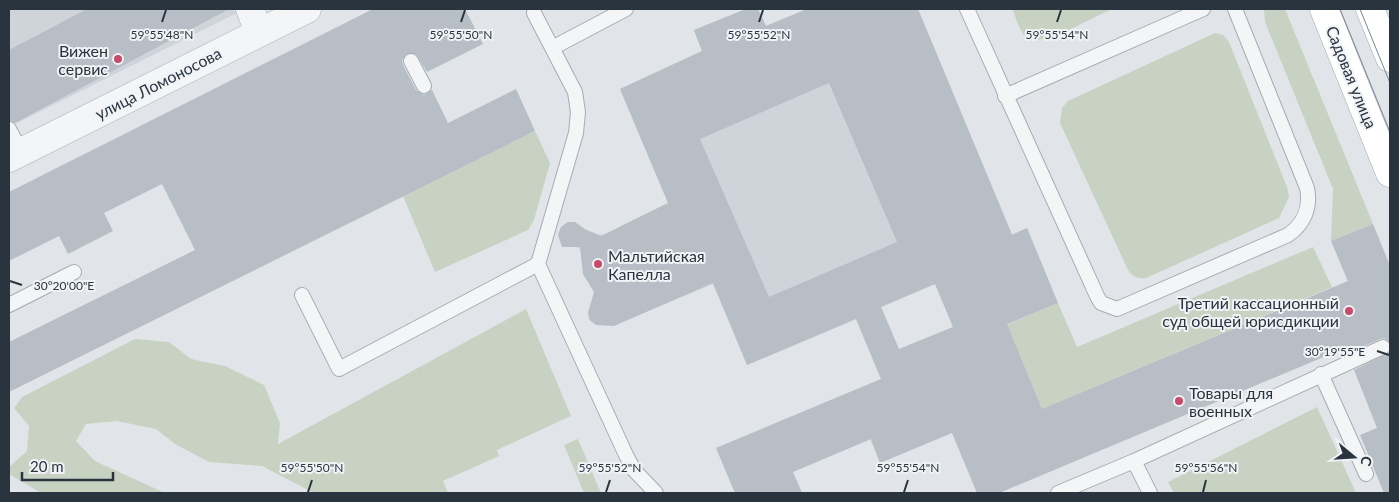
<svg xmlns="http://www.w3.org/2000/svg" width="1399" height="502" font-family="Lato,sans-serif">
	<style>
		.built { fill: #cfd4da }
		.green { fill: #c8d2c2 }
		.building { fill: #b8bec5; fill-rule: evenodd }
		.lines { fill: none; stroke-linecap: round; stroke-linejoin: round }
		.service-casing { stroke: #a6acb3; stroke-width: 16 }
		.minor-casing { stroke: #a6acb3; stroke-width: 29 }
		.primary-casing { stroke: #a1aab4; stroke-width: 29 }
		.service { stroke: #f3f5f7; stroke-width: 14 }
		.minor { stroke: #f3f5f7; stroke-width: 28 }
		.primary { stroke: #fff; stroke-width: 28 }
		.tram { stroke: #7b8691; stroke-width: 1 }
		.ticks { fill: none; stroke: #2a343f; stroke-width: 2 }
		.poi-dot { fill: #c74c6b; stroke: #f0f3f6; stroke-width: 2 }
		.labels { text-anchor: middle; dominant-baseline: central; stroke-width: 4; stroke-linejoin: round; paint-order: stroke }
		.poi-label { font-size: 16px; fill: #2a343f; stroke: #f0f3f6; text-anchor: end }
		.street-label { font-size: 16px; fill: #2a343f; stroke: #f0f3f6 }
		.ticks-label { font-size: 12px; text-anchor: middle; fill: #2a343f; stroke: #f0f3f6; stroke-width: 4; stroke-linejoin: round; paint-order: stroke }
	</style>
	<rect width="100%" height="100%" fill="#e1e5e9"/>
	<path class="built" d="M9,9H245L9,127Z
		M746,9H758L766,26L807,9H918L1012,234L1027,228L1058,303L1007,325L1042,409L1348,281L1331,241L1373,224L1390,266V329L999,493H977L915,343L953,327L935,284L881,307L936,439L880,463L870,439L793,472L802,493H735L716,448L881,379L856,319L747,365L713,284L612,326L610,321L604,325H596L589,320L588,313L590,305L596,301L585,251L575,247L558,235L561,227L568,222L600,235L622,232L619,227L668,203L620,89L702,51L694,30Z"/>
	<path class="green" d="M1012,9H1112C1096,16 1043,46 1029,39C1020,35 1016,17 1012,9Z
		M1264,9H1285L1373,224L1331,241L1333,189L1265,22Z
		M1215,33L1223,35L1229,42L1287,187L1289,197L1279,218L1146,278C1138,279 1133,277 1128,270L1060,123L1062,108L1068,101Z
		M535,131L550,163L534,220L528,230L435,272L403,196Z
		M1313,247L1332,287L1042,409L1007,325L1058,303L1077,347Z
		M526,309L571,416L497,450L499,456L443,481L448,493H314L262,466L209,462L175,444L156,429L117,421L86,424L76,441L95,461L165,493H41L9,474V467L27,451L29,426L14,408L22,397L135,339L169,342L191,359L225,366L264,385L280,423L278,444Z
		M1317,407L1356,493H1174L1168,482Z
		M578,439L601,493H584L564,445Z"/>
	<path class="building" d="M87,9H229L15,123L9,120V50Z
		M373,9H465L483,44L427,72L416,54H407L402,60L403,65L416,90L424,95L432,90L448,123L516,89L535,131L9,392V342L195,250L162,184L104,213L113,231L68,254L59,236L9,261V192Z
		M746,9H758L766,26L807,9H918L1012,235L1027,228L1058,303L1007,324L1042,409L1348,281L1331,241L1373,224L1390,266V342L1384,338L1380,339L1347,354L1345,348L999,493H977L952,433L880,463L871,439L793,472L802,493H735L716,448L881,379L856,319L747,365L713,283L614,326L596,325L590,320L588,313L594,292L583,274L580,247H562L558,235L561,227L568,222H575L586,230L601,236L668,203L620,89L702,51L694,30ZM829,83L897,242L769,297L700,139ZM935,284L953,327L899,349L881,307Z
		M1390,352V493H1384L1360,435L1377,428L1354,370Z"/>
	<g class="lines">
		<g class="service-casing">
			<path id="service" d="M967,9L1097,296L1101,303L1117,309L1288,235C1304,224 1311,207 1307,188L1235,9
				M552,48L626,9
				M411,61L424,86
				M1005,96L1203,9
				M9,129L21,151
				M538,264L626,455L634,470L656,493
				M302,295L339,369L538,264L576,133L578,112L575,92L534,13
				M9,305L74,272
				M1321,374L1366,474
				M1058,493L1134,461
				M1150,493L1134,461L1383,347"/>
		</g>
		<g class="minor-casing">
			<path id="minor" d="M250,9L259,32
				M9,158L307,9"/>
		</g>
		<g class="primary-casing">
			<path id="primary" d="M1324,9L1390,173
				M1370,9L1390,58"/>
		</g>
		<use href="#service" class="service"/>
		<use href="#minor" class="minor"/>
		<use href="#primary" class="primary"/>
		<path class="tram" d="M1340,9L1390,132
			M1360,9L1390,83"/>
	</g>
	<path class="ticks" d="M162,22L166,10M461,22L465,10M759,22L763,10M1057,22L1061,10M10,281L22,285M1377,351L1389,355M308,492L312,480M606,492L610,480M904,492L908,480M1203,492L1206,480"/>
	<g class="poi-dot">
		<circle cx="118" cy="59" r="5"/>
		<circle cx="598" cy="264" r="5"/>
		<circle cx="1349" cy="311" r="5"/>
		<circle cx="1179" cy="401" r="5"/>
	</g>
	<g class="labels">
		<g class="poi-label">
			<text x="108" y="50">Вижен<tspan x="108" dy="18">сервис</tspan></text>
			<text x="608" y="255" text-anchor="start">Мальтийская<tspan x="608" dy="18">Капелла</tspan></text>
			<text x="1339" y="302">Третий кассационный<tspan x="1339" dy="18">суд общей юрисдикции</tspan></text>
			<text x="1189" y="392" text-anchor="start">Товары для<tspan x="1189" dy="18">военных</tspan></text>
		</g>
		<g class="street-label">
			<text transform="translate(1352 77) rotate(68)">Садовая улица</text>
			<text transform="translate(158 83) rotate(-27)">улица Ломоносова</text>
		</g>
	</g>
	<g class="ticks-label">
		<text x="162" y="39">59°55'48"N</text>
		<text x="461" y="39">59°55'50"N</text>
		<text x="759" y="39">59°55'52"N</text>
		<text x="1057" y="39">59°55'54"N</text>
		<text x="64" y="290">30°20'00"E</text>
		<text x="1335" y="356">30°19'55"E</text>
		<text x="312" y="472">59°55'50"N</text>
		<text x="610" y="472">59°55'52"N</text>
		<text x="908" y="472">59°55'54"N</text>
		<text x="1206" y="472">59°55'56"N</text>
	</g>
	<rect width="1399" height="502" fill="none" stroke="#2a343f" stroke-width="20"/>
	<g transform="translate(1354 457) rotate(108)" stroke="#f0f3f6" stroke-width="4" paint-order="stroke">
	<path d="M0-4L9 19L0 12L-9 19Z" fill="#2a343f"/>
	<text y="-8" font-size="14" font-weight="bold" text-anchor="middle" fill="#2a343f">С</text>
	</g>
	<path d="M22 472v8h91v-8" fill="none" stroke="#2a343f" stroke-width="2.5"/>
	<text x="30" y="472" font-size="15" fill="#2a343f" stroke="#f0f3f6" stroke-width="4" paint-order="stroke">20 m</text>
</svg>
